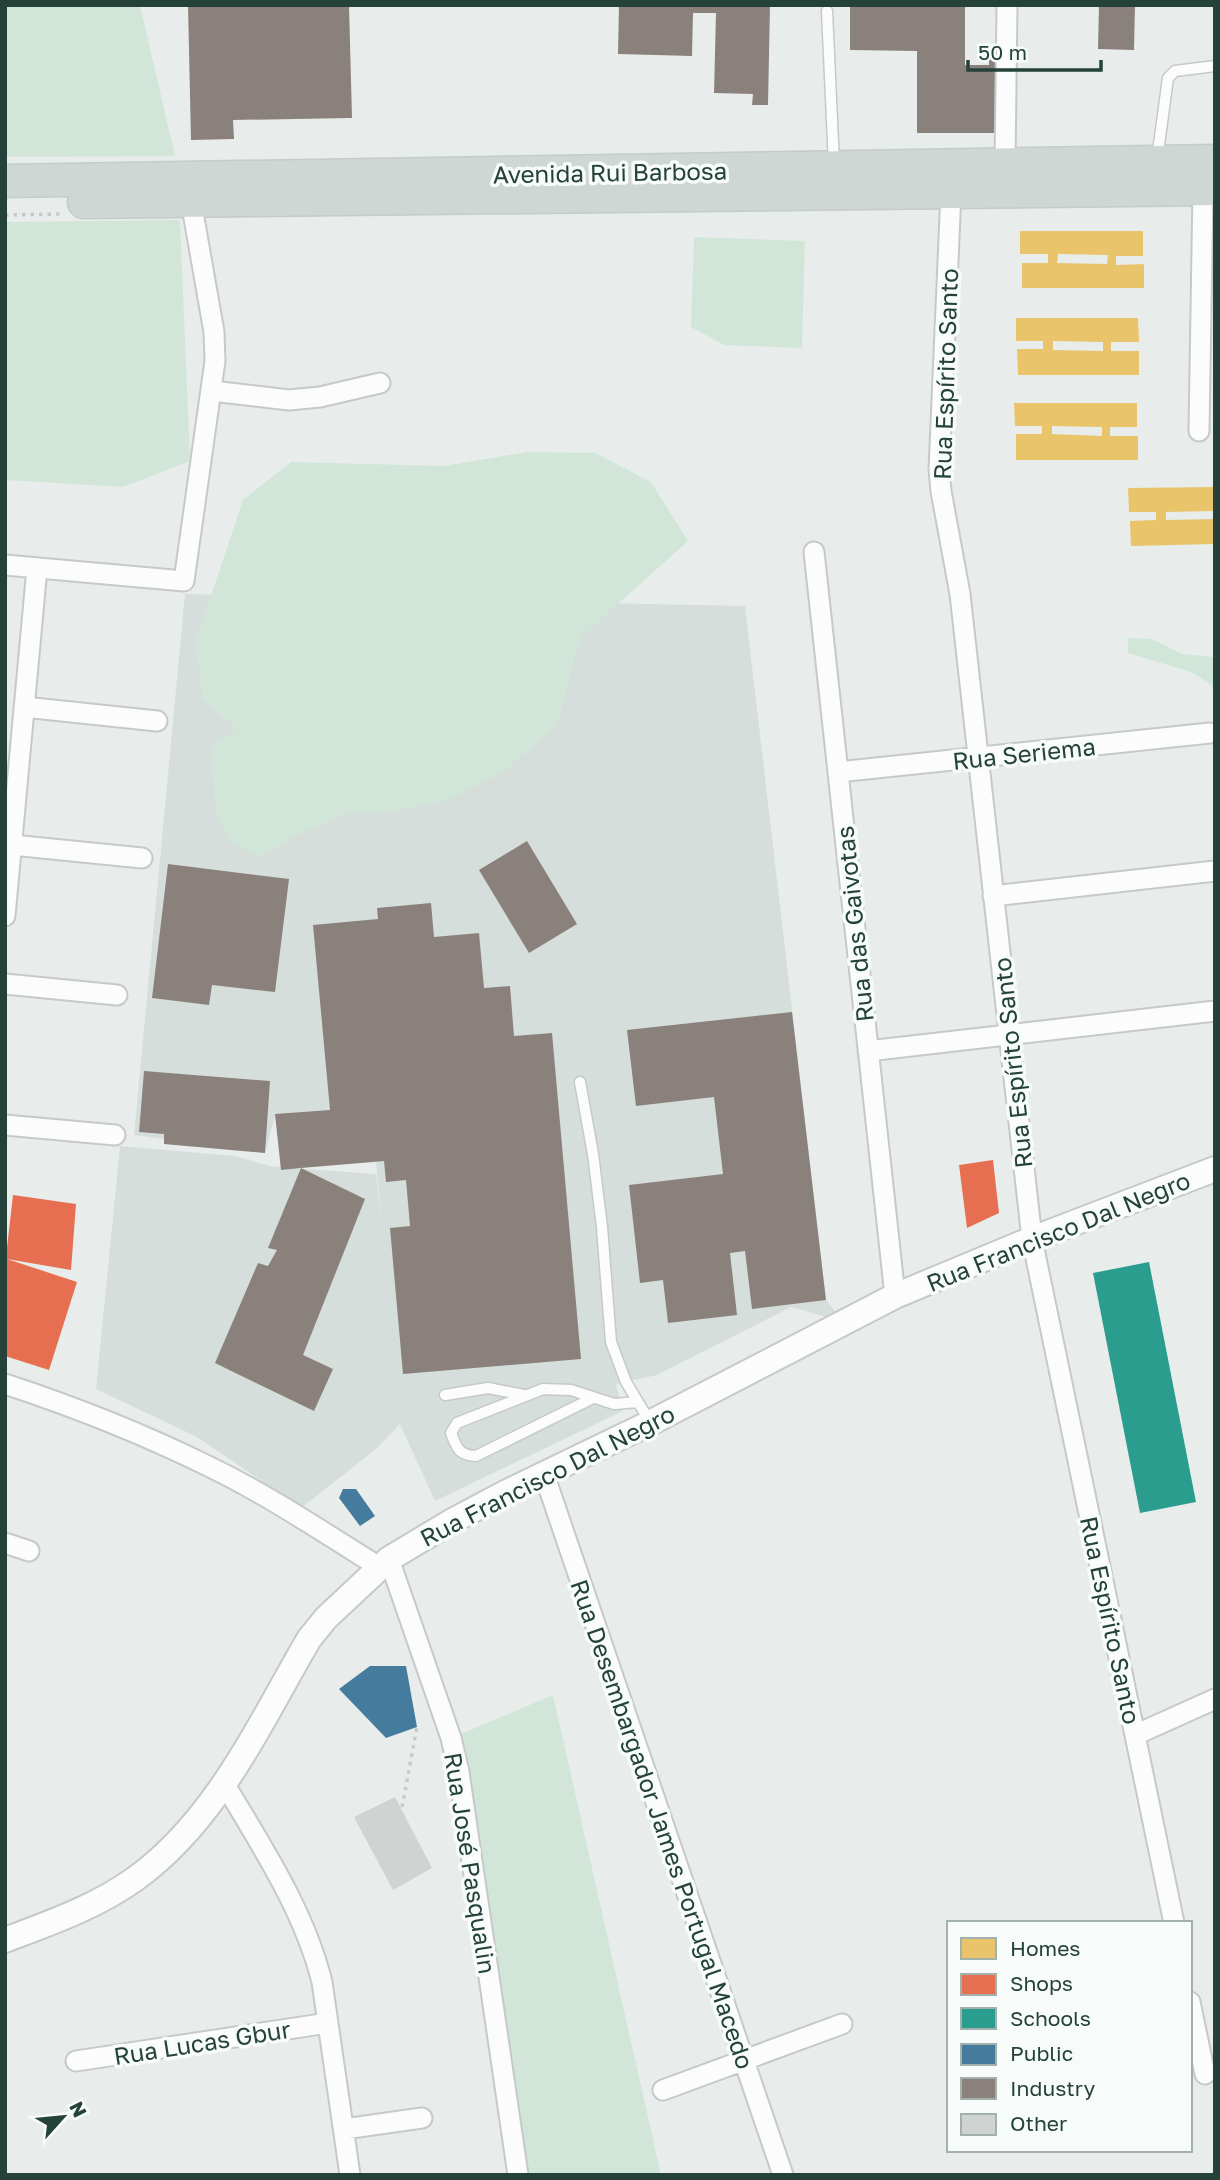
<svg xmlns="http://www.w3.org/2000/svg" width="1220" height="2180" font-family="'Golos Text',sans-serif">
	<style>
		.built { fill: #d6dedb; fill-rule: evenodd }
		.green { fill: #d1e6d8 }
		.homes { fill: #e9c46a; fill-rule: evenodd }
		.shops { fill: #e76f51 }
		.schools { fill: #2a9d8f }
		.public { fill: #457b9d }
		.industry { fill: #8a817c }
		.building { fill: #cfd4d2 }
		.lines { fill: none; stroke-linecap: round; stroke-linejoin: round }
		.service-casing { stroke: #c5cac8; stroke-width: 13 }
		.minor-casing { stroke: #c5cac8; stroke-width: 23 }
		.tertiary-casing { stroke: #c5cac8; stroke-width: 28 }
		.primary-casing { stroke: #c3ccc9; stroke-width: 35 }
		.path { stroke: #c3ccca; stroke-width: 3.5; stroke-dasharray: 3.5 5; stroke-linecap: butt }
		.service { stroke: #fcfcfc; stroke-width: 10 }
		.minor { stroke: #fcfcfc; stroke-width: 19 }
		.tertiary { stroke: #fcfcfc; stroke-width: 24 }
		.primary { stroke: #cfd7d5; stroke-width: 32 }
		.labels { text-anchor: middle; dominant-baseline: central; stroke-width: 7; stroke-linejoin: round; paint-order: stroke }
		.street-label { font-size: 24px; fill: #24423a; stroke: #f7fbf9 }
	</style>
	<rect width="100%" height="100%" fill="#e8edeb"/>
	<path class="built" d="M185,594L745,606L826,1300L844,1322L791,1307L657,1375L616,1384L623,1411L435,1501L400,1424L376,1449L301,1508L197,1437L96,1389L120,1146L235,1156L270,1166L282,1167L275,1116L265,1153L134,1135ZM376,1162L382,1228L376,1174L291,1168Z"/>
	<path class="green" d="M5,5H140L175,156L5,157Z
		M180,220L190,461L123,487L5,480V222Z
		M694,237L805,241L802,348L724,345L691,327Z
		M527,452L595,453L651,482L688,541L580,638L557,725L503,772L450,799L395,811L345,814L292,837L258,858L229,840L216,814L211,746L237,729L202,698L196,641L243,500L291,462L444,466Z
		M1128,638L1152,639L1182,654L1215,657V702L1212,685L1191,672L1128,653Z
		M553,1695L661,2175H525L512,2096L474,1799L456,1736Z"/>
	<path class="homes" d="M1020,231H1143V256H1116V265L1144,264V288H1022V263H1048V254H1020ZM1058,254L1108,255L1107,264L1057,263Z
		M1016,318H1138L1139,342H1111V351H1139V375H1018L1017,349H1043V341H1016ZM1053,341L1103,342V351L1053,350Z
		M1014,403H1137V427H1110V436H1138V460H1016V434H1042V426H1015ZM1052,426L1102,427V436L1052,434Z
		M1215,487V511L1166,512V520L1215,519V544L1131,546L1130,521L1156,520V512H1129L1128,488Z"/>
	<path class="shops" d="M993,1160L999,1213L967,1228L959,1165Z
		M13,1195L76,1204L71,1270L7,1259L77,1282L49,1370L5,1356V1265Z"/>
	<path class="schools" d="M1149,1262L1196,1502L1140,1513L1093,1273Z"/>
	<path class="public" d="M343,1489H356L375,1516L360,1526L339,1498Z
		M370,1666H406L417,1727L386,1738L339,1689Z"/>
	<path class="industry" d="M188,5H349L352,118L233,120L234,139L191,140Z
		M619,5H770L768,105H752L753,94L714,93L716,13H693L692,56L618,54Z
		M850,5H965V65H989V47H1000V133H917V51L850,50Z
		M1099,5H1135L1134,50L1098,49Z
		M527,841L577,924L529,953L479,870Z
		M168,864L289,879L275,992L212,985L209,1005L152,998Z
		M431,903L434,937L479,933L484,988L510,986L514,1036L552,1033L581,1359L403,1374L390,1228L410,1226L406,1180L386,1182L384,1161L301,1168L365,1199L303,1355L333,1369L314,1411L215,1363L258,1263L268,1266L277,1250L268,1248L301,1168L281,1170L275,1114L330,1110L313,925L378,919L377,908Z
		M792,1012L826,1300L752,1309L745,1251L730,1253L737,1315L668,1323L663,1280L640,1283L629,1185L723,1174L714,1097L636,1106L627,1030Z
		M144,1071L270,1081L265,1153L164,1144V1134L139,1132Z"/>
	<path class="building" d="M395,1797L432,1868L393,1890L354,1817Z"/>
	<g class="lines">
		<g class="service-casing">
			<path id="service" d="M827,11L834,164
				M1157,159L1168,78L1175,71L1215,66
				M580,1082L593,1154L602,1227L611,1342L626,1382L650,1422
				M445,1395L488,1388L524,1395
				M593,1398L476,1456C458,1455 457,1448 451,1433L457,1423L543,1389L571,1390L614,1404L638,1402"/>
		</g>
		<g class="minor-casing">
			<path id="minor" d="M1005,164L1007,5
				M951,192L939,470L941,491L960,594L1032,1239L1174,1923
				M212,391L289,400L320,397L380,383
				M1199,431L1203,189
				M814,552L895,1296
				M5,565L184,581L215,361L214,332L191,201
				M24,707L157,721
				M838,772L1210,733
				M12,845L142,858
				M993,896L1215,871
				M5,916L37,568
				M5,984L117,995
				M868,1051L1215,1011
				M5,1125L115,1135
				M5,1384C75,1407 143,1434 208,1466C268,1495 323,1532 379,1567
				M544,1474L783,2175
				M5,1543L29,1551
				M389,1559L451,1738L459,1772L518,2175
				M1135,1735L1215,1699
				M224,1783C262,1847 304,1910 322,1982L350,2175
				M1190,2002L1205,2074
				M76,2061L328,2023
				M663,2090L842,2024
				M344,2129L422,2118"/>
		</g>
		<g class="tertiary-casing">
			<path id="tertiary" d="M5,1940C50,1923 96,1907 135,1879C216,1821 260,1723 309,1639L326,1618L389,1559L454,1520L505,1493L650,1423L895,1296L1032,1239L1215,1169"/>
		</g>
		<g class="primary-casing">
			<path id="primary" d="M5,181L1215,161
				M84,202L1215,189"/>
		</g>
		<path class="path" d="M5,215L63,214
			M402,1807L417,1727"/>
		<use href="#service" class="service"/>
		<use href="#minor" class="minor"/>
		<use href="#tertiary" class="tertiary"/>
		<use href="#primary" class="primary"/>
	</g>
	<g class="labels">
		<g class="street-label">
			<text transform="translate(610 172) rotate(-1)">Avenida Rui Barbosa</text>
			<text transform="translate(945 374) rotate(-88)">Rua Espírito Santo</text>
			<text transform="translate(1024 753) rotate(-6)">Rua Seriema</text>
			<text transform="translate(854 924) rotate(-96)">Rua das Gaivotas</text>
			<text transform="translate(1012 1063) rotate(-96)">Rua Espírito Santo</text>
			<text transform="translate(1058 1231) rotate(-22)">Rua Francisco Dal Negro</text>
			<text transform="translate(547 1475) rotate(-27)">Rua Francisco Dal Negro</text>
			<text transform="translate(1111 1620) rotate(78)">Rua Espírito Santo</text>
			<text transform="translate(663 1824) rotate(71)">Rua Desembargador James Portugal Macedo</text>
			<text transform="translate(471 1863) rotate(81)">Rua José Pasqualin</text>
			<text transform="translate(202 2042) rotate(-9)">Rua Lucas Gbur</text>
		</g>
	</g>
	<rect width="1220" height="2180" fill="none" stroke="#24423a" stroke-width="14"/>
	<rect x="947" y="1921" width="245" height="231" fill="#f7fbf9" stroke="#a3b1ad" stroke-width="2"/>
	<rect x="961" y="1938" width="35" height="21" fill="#e9c46a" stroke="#a3b1ad" stroke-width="2"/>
	<text x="1010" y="1956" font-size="21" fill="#24423a">Homes</text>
	<rect x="961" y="1974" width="35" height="21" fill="#e76f51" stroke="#a3b1ad" stroke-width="2"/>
	<text x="1010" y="1991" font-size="21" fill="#24423a">Shops</text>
	<rect x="961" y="2008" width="35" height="21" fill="#2a9d8f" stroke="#a3b1ad" stroke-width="2"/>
	<text x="1010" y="2026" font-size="21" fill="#24423a">Schools</text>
	<rect x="961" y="2044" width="35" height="21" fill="#457b9d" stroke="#a3b1ad" stroke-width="2"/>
	<text x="1010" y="2061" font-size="21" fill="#24423a">Public</text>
	<rect x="961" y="2078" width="35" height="21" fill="#8a817c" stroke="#a3b1ad" stroke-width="2"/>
	<text x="1010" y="2096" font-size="21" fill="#24423a">Industry</text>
	<rect x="961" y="2114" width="35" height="21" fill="#cfd4d2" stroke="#a3b1ad" stroke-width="2"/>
	<text x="1010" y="2131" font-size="21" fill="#24423a">Other</text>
	<g transform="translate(63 2117) rotate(63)" stroke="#f7fbf9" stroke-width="5" paint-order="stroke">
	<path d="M0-5L12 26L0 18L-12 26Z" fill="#24423a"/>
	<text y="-10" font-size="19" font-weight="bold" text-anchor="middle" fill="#24423a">N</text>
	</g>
	<path d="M968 60v10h133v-10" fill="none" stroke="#24423a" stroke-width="3.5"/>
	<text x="978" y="60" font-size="21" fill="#24423a" stroke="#f7fbf9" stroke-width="5" paint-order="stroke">50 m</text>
</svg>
